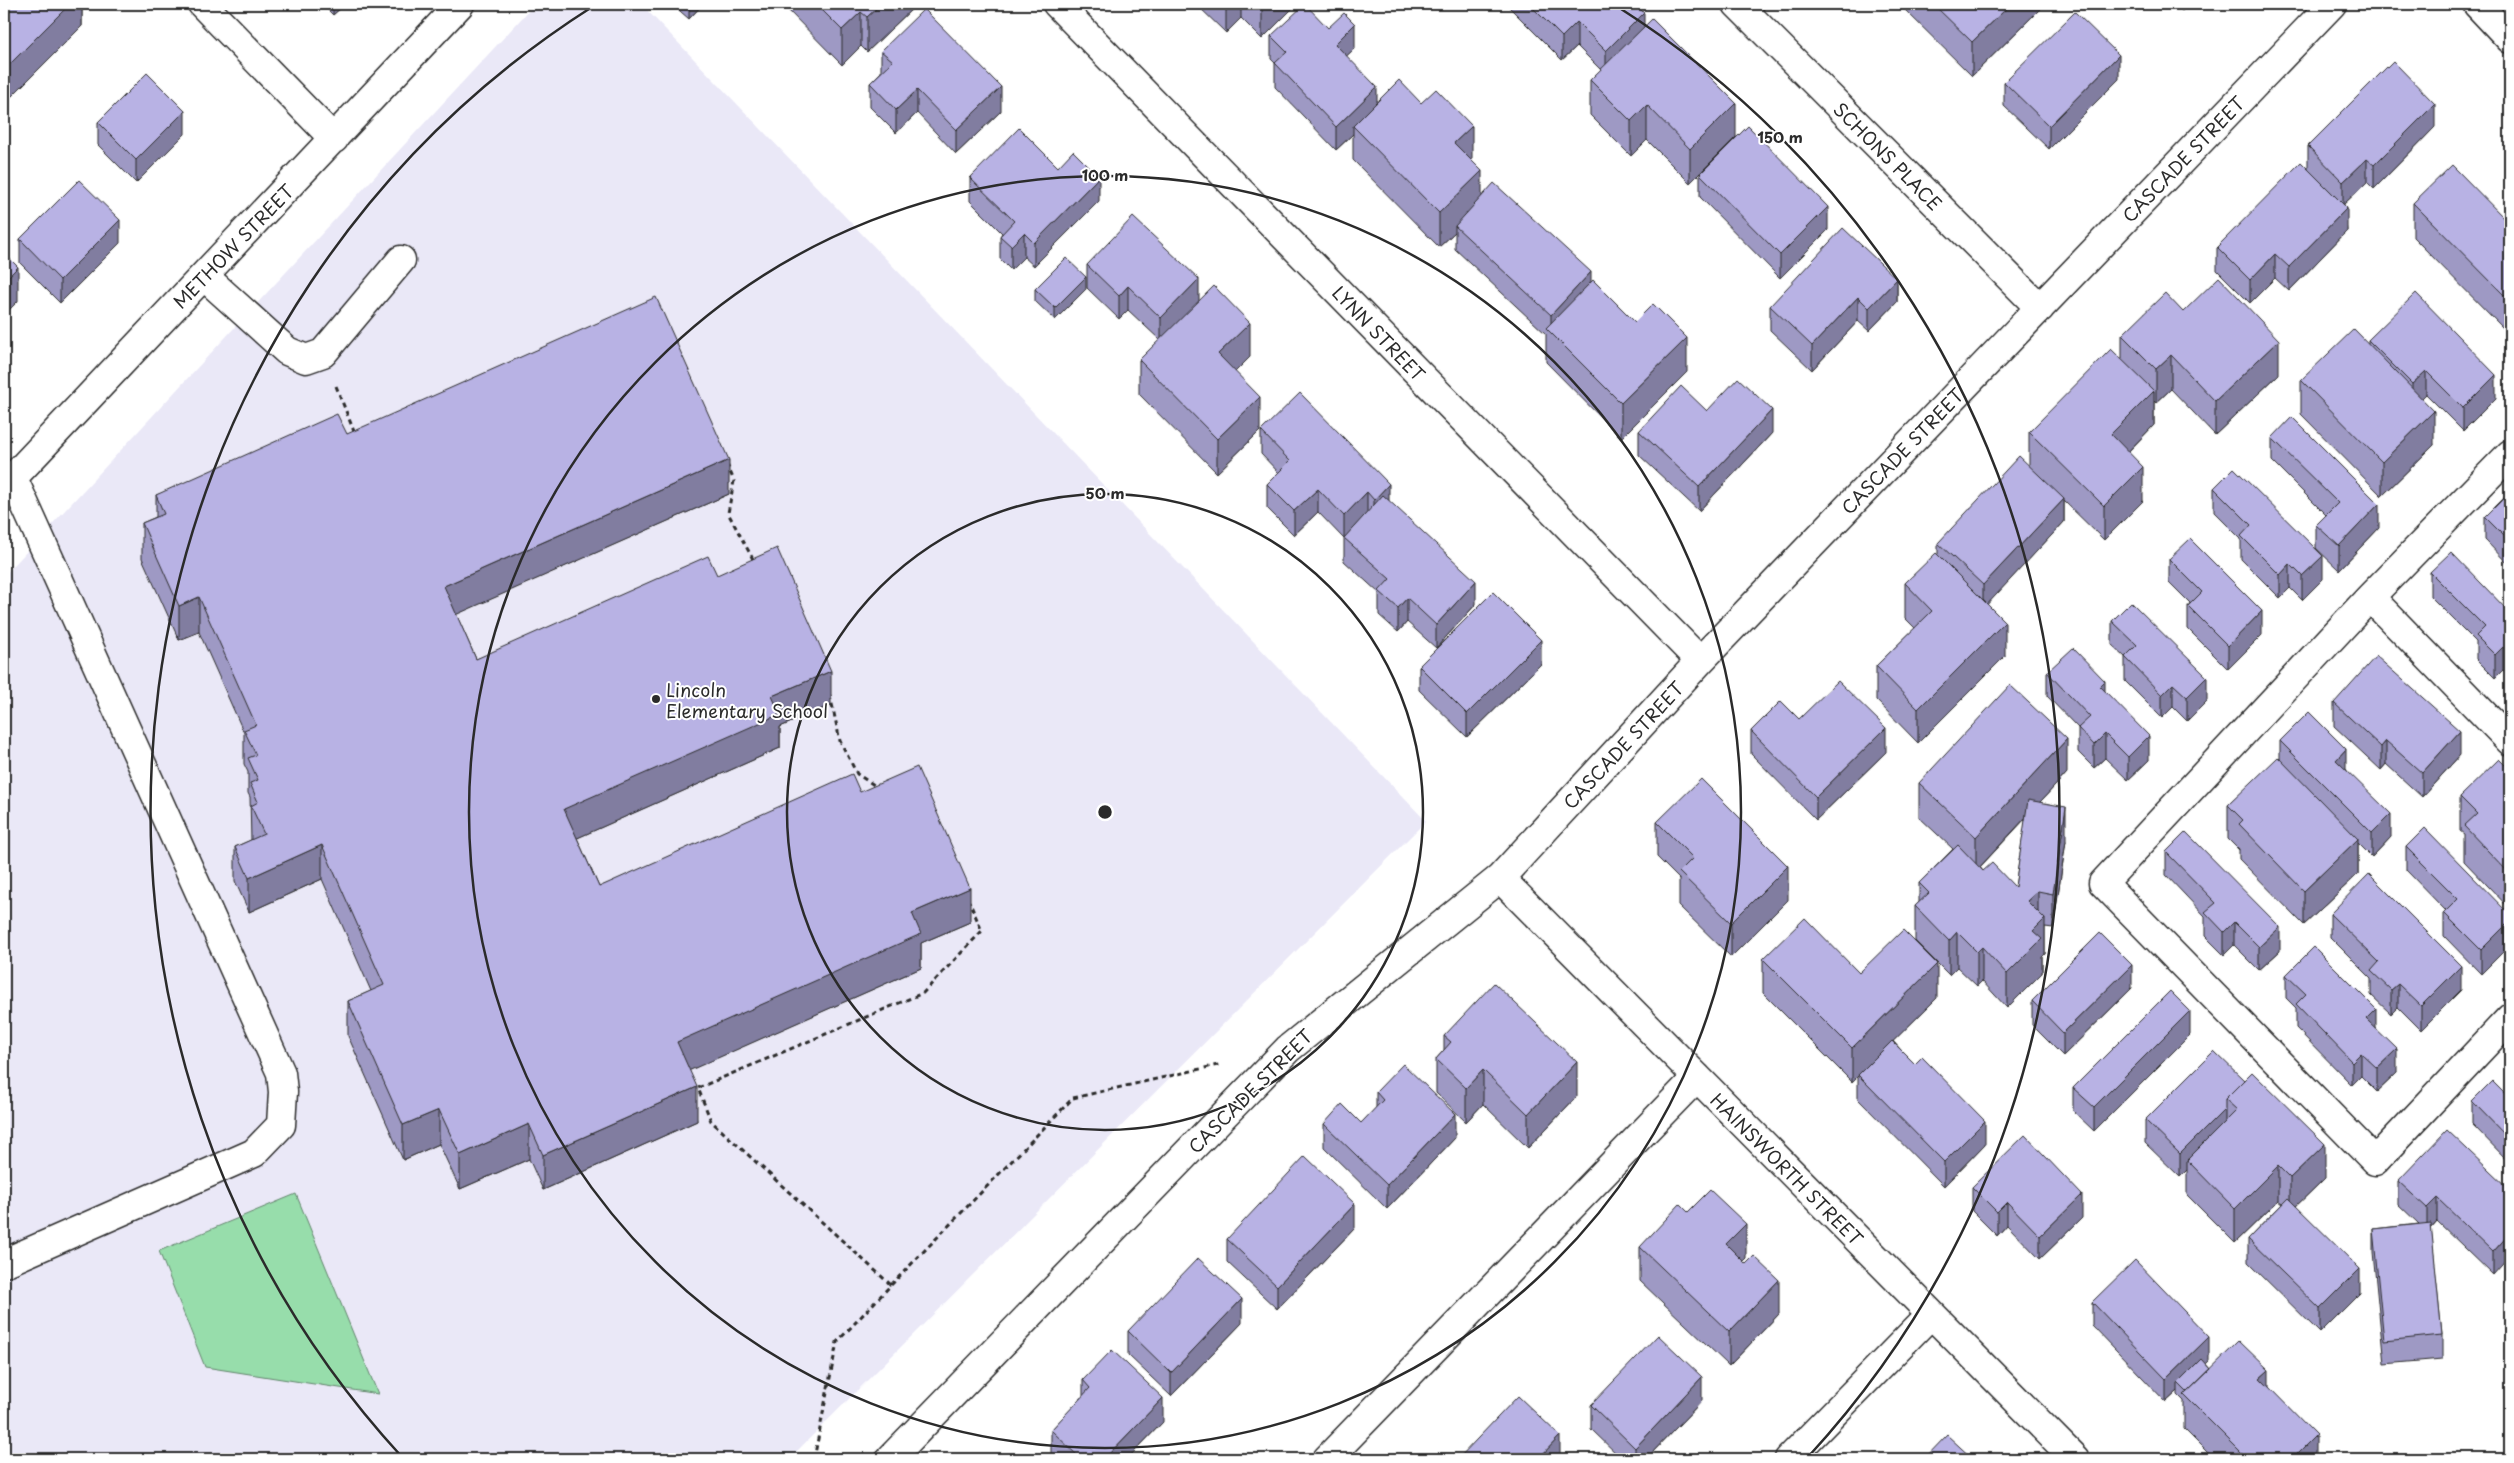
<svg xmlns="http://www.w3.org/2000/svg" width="2514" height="1463" font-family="'Playpen Sans',sans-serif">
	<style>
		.built { fill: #eae8f7 }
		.green { fill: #97ddab; stroke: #61846b }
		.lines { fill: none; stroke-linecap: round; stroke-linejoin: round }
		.minor-casing { stroke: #2b2b2b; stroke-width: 31 }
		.path { stroke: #2b2b2b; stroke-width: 3; stroke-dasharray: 5 4; stroke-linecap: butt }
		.minor { stroke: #fff; stroke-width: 28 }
		.wall { fill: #9e99c4; stroke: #2b2b2b; fill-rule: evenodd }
		.shaded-wall { fill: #817da0; stroke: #2b2b2b }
		.building { fill: #b8b2e4; stroke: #2b2b2b }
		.ring { fill: none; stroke: #2b2b2b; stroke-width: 2.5 }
		.poi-dot { fill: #2b2b2b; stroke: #fff; stroke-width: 2 }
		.labels { text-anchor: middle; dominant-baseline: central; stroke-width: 4; stroke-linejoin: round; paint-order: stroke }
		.street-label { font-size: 18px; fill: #2b2b2b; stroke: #fff }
		.poi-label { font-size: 18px; fill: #2b2b2b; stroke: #fff; text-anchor: start }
		.centre { fill: #2b2b2b; stroke: #fff; stroke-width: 2.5 }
		.ring-label { font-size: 15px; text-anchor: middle; font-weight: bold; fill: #2b2b2b; stroke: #fff; stroke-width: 4; stroke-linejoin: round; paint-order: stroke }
	</style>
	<rect width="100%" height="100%" fill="#fff"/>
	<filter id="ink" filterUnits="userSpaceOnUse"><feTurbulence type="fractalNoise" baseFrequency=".02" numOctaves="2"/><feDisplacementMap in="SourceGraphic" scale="10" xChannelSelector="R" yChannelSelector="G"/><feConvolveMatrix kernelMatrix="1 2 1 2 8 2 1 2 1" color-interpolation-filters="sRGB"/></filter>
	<g filter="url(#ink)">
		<path class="built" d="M535,4H641L1426,821L789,1459H4V576Z"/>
		<path class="green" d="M296,1194L378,1394L205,1367L159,1251Z"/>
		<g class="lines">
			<g class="minor-casing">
				<path id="minor" d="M202,4L334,139
					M1057,4L1700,661
					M1737,4L2040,308
					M2477,4L2510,39
					M204,276L287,351L306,359L323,353L401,260
					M2510,454L2370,597L2103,883L2375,1161L2510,1018
					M4,487L460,4
					M2370,597L2510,741
					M1500,878L2075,1459
					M4,1263L254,1153L281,1125L283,1092L281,1073L13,478
					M890,1459L1288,1049L1500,878L1700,661L2332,4
					M1327,1459L1697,1077
					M1789,1459L1931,1314"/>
			</g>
			<path class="path" d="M336,386L355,434
				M727,464L734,481L728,513L754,561
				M830,695L840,741L857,774L877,787
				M891,1285L1073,1098L1222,1064
				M814,1459L837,1342L891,1285L711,1121L698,1088L923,993L982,931L969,901"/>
			<use href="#minor" class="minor"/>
		</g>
		<path class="wall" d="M4,4H82V26L9,99L6,96V104L4,107Z
			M322,4H345L333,15Z
			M672,4H703L689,19Z
			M782,4H916V5L867,52L861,46L842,65Z
			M1196,4H1297L1262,39L1241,18L1226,33Z
			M1507,4H1635L1644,27L1736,137L1690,183L1647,140L1631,156L1590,115V80L1601,70L1577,46L1562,60L1507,5Z
			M1899,4H2041V8L1972,76Z
			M2175,4H2189L2182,11Z
			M1328,28L1355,48L1346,56L1377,102L1472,160L1471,161L1482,196L1591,283L1687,372L1621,438L1546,362V334L1455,249V232L1439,247L1353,160V134L1336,150L1275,87V63L1271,59V36Z
			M881,51L1001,111L956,154L917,113L896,133L870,107V83L881,72Z
			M2119,79L2049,149L2004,106V82Z
			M98,122L185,134L136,183L98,145Z
			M2435,127L2374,189L2367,182L2344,204L2347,231L2289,291L2275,278L2250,303L2217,270V247L2308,169V146Z
			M1700,174L1828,230L1780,278L1700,197Z
			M970,178L1099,201L1034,266L1024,257L1011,270L1000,259V236L1002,233L970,201Z
			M2413,203L2510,224V335L2413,237Z
			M20,239L120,243L60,303L20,263Z
			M1087,265L1199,301L1250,357L1235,372L1260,431L1217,473L1139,394V360L1160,340L1128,310L1119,319L1087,288Z
			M1897,279V302L1869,331L1858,321L1812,370L1770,330V306Z
			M1035,289H1086L1055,320L1035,301Z
			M2183,312L2279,374L2215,435L2171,389L2156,403L2154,401V425L2128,452L2143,501L2104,540L2064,501V522L1987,604L2005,656L1918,743L1876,700V666L1915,628L1905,618V583L1938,554V543L2029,466V432L2122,359V335Z
			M2368,340L2496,398L2463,431L2426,394L2422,398L2434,445L2382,496L2301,414V380L2368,343Z
			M1707,411L1772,433L1699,511L1639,455V431Z
			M1261,431L1389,502L1476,604L1436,648L1407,622L1398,632L1379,615V593L1344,561V539L1318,512L1294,535L1267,508V484L1279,473L1261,454Z
			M347,434L729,494L456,614L476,659L717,575L831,705L780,727V748L577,838L599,887L860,792L970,922L921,943V968L689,1070L697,1121L543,1190L529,1159L460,1189L439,1144L403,1160L348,1036V1001L371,991L322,879L249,912L235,881V847L251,840L250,797L248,793V772L244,764V733L199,632L179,640L142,558V523L156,517V495Z
			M2272,438L2379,528L2339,570L2316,548V525L2326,515L2272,461Z
			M2214,488L2323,579L2302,600L2290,588L2280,598L2241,559V539L2214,512Z
			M2510,500V566L2485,540V517Z
			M2169,559L2262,635L2228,669L2188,629V606L2190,603L2169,582Z
			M2430,572L2510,613V677L2503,670L2495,678L2476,659V642L2430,596Z
			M2112,621L2207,701L2187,721L2173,707L2162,718L2125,681V657L2112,645Z
			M1541,664L1467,737L1419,690V666Z
			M2047,672L2105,691L2149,760L2128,780L2105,758L2094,768L2078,752V728L2047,696Z
			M2334,703L2460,755L2422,797L2386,764L2381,770L2334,726Z
			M1751,731L1886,752L1816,820L1751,754Z
			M2280,741L2346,769L2391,837L2372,857L2358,843V874L2304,925L2239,859V850L2228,839V805L2280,759Z
			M2510,770V909L2464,861V834L2460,831V797Z
			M2067,773L2040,802L2066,841L2053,928L2045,927V954L2042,957V973L2007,1008L1982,981L1977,986L1957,967L1949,975L1915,941V906L1919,902V883L1953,849L1919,817V783ZM2026,818L2015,887L1983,871L1980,867Z
			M1657,822L1788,900L1731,957L1679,906V879L1657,857Z
			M2406,847L2510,915V945L2481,974L2444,936V913L2446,911L2406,870Z
			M2166,852L2280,951L2259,970L2234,945L2224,955L2205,936V916L2166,875Z
			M2330,914L2461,990L2421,1030L2398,1007L2391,1014L2371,995V978L2330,937Z
			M1763,959L1859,973L1937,998L1893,1041L1985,1144L1944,1186L1858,1099V1076L1852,1082L1763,993Z
			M2286,975L2376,1028L2397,1073L2377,1092L2361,1076L2352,1085L2296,1028V1008L2286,998Z
			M2132,988L2063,1056L2032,1025V1001Z
			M2190,1035L2094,1131L2073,1111V1088Z
			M1444,1036L1577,1096L1528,1148L1483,1104L1466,1122L1436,1093V1059L1444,1050Z
			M2214,1051L2325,1178L2296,1206L2360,1293L2320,1333L2248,1262V1239L2282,1204L2278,1201L2235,1243L2187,1195V1170L2180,1177L2145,1143V1120Z
			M1376,1092L1455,1138L1387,1209L1324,1147V1124L1361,1123L1376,1108Z
			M2510,1094V1163L2472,1124V1101L2508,1097Z
			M2398,1181L2510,1190L2493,1275L2437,1221L2431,1228L2442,1335V1359L2384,1364L2373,1252V1229L2419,1224L2398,1204Z
			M1972,1187L2082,1218L2040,1259L2007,1225L1997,1236L1972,1211Z
			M1688,1212L1746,1258L1743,1261L1746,1264L1779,1314L1729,1366L1640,1281V1247Z
			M1355,1228L1277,1309L1227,1262V1239Z
			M2092,1302L2209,1361L2206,1363L2211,1369L2269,1387L2316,1459H2214L2184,1429V1401L2178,1395V1391L2166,1402L2092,1325Z
			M1242,1323L1171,1396L1128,1355V1331Z
			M1083,1380L1163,1422L1127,1459H1056L1051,1454V1430L1083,1397Z
			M1702,1401L1646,1459H1622L1591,1429V1405Z"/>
		<path class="shaded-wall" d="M70,4H82V26L9,99V65Z
			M333,4H345L333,15Z
			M689,4H703L689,19Z
			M881,4H916V5L867,52V17Z
			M1226,4H1241V18L1226,33Z
			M1263,4H1297L1262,39V5Z
			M2011,4H2041V8L1972,76V42Z
			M2182,4H2189L2182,11Z
			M861,12V46L842,65V30Z
			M1644,13V37L1606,74V51Z
			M1577,22V46L1562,60V37Z
			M1355,24V48L1335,67V44Z
			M2119,55V79L2049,149V126Z
			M1001,87V111L956,154V130Z
			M1377,87V111L1353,126V134L1336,150V127Z
			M917,90V113L896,133V110Z
			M6,92V104L4,107V95Z
			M1736,103V137L1690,183V149Z
			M2435,104V127L2374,189V165Z
			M1647,105V140L1631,156V121Z
			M185,111V134L136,183V160Z
			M1472,126V160L1454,177V143Z
			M2367,159V182L2343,205V182Z
			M1482,171V206L1455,226V232L1439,247V213Z
			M1099,177V201L1034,266V243Z
			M1828,207V230L1780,278V255Z
			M2347,208V231L2289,291V267Z
			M120,220V243L60,303V280Z
			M1024,233V257L1011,270V246Z
			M2275,254V278L2250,303V280Z
			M18,267V301L4,315V281Z
			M1591,272V295L1551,333V315Z
			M1086,277V289L1055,320V308Z
			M1199,279V302L1161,342V318Z
			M1897,279V302L1869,331V308Z
			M1128,286V310L1119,319V296Z
			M1858,297V321L1812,370V346Z
			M1250,323V357L1218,389V354Z
			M1687,338V372L1621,438V403Z
			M2279,340V374L2215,435V401Z
			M2171,355V389L2156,403V369Z
			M2426,371V394L2412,408V384Z
			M2496,375V398L2463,431V408Z
			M2154,391V425L2111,469V434Z
			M1260,397V431L1217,473V439Z
			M1772,410V433L1699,511V487Z
			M2434,411V445L2382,496V462Z
			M729,460V494L444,620V586Z
			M2143,467V501L2104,540V506Z
			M1389,484V508L1374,523V500Z
			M1318,489V512L1294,535V511Z
			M1367,492V516L1344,539V516Z
			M2064,499V522L1983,609V585Z
			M2379,504V528L2339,570V546Z
			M2323,556V579L2302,600V576Z
			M2290,564V588L2280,598V575Z
			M1476,581V604L1436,648V625Z
			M199,597V632L179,640V606Z
			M1407,598V622L1398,632V608Z
			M2262,611V635L2228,669V646Z
			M2005,622V656L1918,743V709Z
			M1541,640V664L1467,737V714Z
			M2503,647V670L2495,678V655Z
			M831,671V705L780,727V748L564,844V809L772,696Z
			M2207,677V701L2187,721V697Z
			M2105,681V704L2100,686Z
			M2173,684V707L2162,718V695Z
			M1886,728V752L1816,820V797Z
			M2460,731V755L2422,797V773Z
			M2105,734V758L2094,768V745Z
			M2149,736V760L2128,780V757Z
			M2067,739V773L1976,871V837Z
			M2386,741V764L2381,770V747Z
			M2346,749V773L2336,760Z
			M2066,807V841L2053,928V894Z
			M2391,814V837L2372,857V833Z
			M2358,839V874L2304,925V891Z
			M322,845V879L249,912V878Z
			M1788,866V900L1731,957V923Z
			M970,888V922L921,943V968L677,1076V1042L912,913Z
			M2038,891V925L2027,901Z
			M2045,919V954L2042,957V973L2007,1008V974L2033,931Z
			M2510,921V945L2481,974V950Z
			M2234,922V945L2224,955V932Z
			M2280,927V951L2259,970V947Z
			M1957,932V967L1949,975V941Z
			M1982,947V981L1977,986V952Z
			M1937,964V998L1852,1082V1048Z
			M2132,965V988L2063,1056V1033Z
			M2461,966V990L2421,1030V1006Z
			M2398,984V1007L2391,1014V990Z
			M2376,1009V1033L2366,1019Z
			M2190,1011V1035L2094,1131V1107Z
			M2397,1049V1073L2377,1092V1068Z
			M2361,1053V1076L2352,1085V1062Z
			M1577,1062V1096L1528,1148V1114Z
			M1483,1070V1104L1466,1122V1088Z
			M697,1087V1121L543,1190V1155Z
			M2225,1109V1132L2187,1160V1170L2180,1177V1154Z
			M439,1110V1144L403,1160V1125Z
			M1455,1114V1138L1387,1209V1185Z
			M1985,1121V1144L1944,1186V1162Z
			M529,1124V1159L460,1189V1155Z
			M2325,1144V1178L2290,1212V1178Z
			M2278,1166V1201L2235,1243V1209Z
			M2082,1195V1218L2040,1259V1236Z
			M2437,1198V1221L2427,1232V1208Z
			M2007,1202V1225L1997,1236V1212Z
			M1355,1204V1228L1277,1309V1286Z
			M1746,1224V1258L1726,1279V1244Z
			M2510,1233V1256L2493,1275V1252Z
			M2360,1269V1293L2320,1333V1309Z
			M1779,1280V1314L1729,1366V1332Z
			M1242,1299V1323L1171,1396V1373Z
			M2209,1337V1361L2182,1387L2178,1383V1391L2166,1402V1379Z
			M2269,1370V1404L2260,1378Z
			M1702,1377V1401L1646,1459H1635V1448Z
			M1163,1398V1422L1127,1459H1104Z
			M2316,1435V1459H2292Z
			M1560,1436V1459H1538Z"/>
		<path class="building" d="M4,4H70L9,65L4,59Z
			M816,4H881L867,17L861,12L842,30Z
			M1305,4L1328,28L1344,13L1355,24L1335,44L1377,87L1336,127L1275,63L1287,52L1271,36Z
			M1529,4H1635L1644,13L1606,51L1577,22L1562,37Z
			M1933,4H2011L1972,42Z
			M924,9L1001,87L956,130L917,90L896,110L870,83L893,61L881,51Z
			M2075,12L2119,55L2049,126L2004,82Z
			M1652,19L1736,103L1690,149L1647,105L1631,121L1590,80Z
			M2393,61L2435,104L2374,165L2367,159L2343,182L2308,146Z
			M147,73L185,111L136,160L98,122Z
			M1399,80L1421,103L1436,89L1472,126L1454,143L1482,171L1439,213L1353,126Z
			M1748,126L1828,207L1780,255L1700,174Z
			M1019,128L1058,167L1073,151L1099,177L1034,243L1024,233L1011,246L1000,236L1014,221L970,178Z
			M2301,162L2347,208L2289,267L2275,254L2250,280L2217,247Z
			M2452,165L2510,224V301L2413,203Z
			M79,180L120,220L60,280L20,239Z
			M1494,183L1591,272L1551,315L1455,226Z
			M1133,217L1199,279L1161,318L1128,286L1119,296L1087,265Z
			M1843,228L1897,279L1869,308L1858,297L1812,346L1770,306Z
			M4,253L18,267L4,281Z
			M1066,258L1086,277L1055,308L1035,289Z
			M2219,277L2279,340L2215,401L2171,355L2156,369L2122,335L2165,293L2183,312Z
			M1593,280L1635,322L1653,304L1687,338L1621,403L1546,328Z
			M1214,286L1250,323L1218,354L1260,397L1217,439L1139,360Z
			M2416,293L2496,375L2463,408L2426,371L2412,384L2368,340Z
			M656,297L729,460L444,586L476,659L708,556L717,575L777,548L831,671L772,696L780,714L564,809L599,887L852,774L860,792L917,767L970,888L912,913L921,934L677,1042L697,1087L543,1155L529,1124L460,1155L439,1110L403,1125L348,1001L384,985L322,845L249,878L235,847L264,834L251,806L258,802L250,783L258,780L248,758L256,755L244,730L256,725L199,597L179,606L142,523L164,514L156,495L337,414L347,434Z
			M2354,329L2434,411L2382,462L2301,380Z
			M2111,349L2154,391L2111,434L2143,467L2104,506L2029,432Z
			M1738,378L1772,410L1699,487L1639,431L1681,386L1707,411Z
			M1300,393L1389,484L1374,500L1367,492L1344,516L1318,489L1294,511L1267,484L1290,461L1261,431Z
			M2292,417L2379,504L2339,546L2316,525L2338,503L2272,438Z
			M2019,456L2064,499L1983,585L1938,543Z
			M2234,468L2323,556L2302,576L2290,564L2280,575L2241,536L2251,525L2214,488Z
			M1383,495L1476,581L1436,625L1407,598L1398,608L1379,591L1390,579L1344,538Z
			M2506,496L2510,500V542L2485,517Z
			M2190,539L2262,611L2228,646L2188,606L2202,592L2169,559Z
			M2451,552L2510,613V654L2503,647L2495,655L2476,636L2485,627L2430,572Z
			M1936,553L2005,622L1918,709L1876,666L1932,611L1905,583Z
			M1493,592L1541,640L1467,714L1419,666Z
			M2131,602L2207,677L2187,697L2173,684L2162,695L2125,657L2137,645L2112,621Z
			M2073,648L2105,681L2100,686L2149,736L2128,757L2105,734L2094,745L2078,728L2090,717L2047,672Z
			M2376,656L2460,731L2422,773L2386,741L2381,747L2334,703Z
			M1838,681L1886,728L1816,797L1751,731L1781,701L1799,719Z
			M2010,685L2067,739L1976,837L1919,783Z
			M2309,712L2346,749L2336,760L2391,814L2372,833L2280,741Z
			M2278,757L2358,839L2304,891L2239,824L2243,820L2228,805Z
			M2499,759L2510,770V874L2464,826L2477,814L2460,797Z
			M1701,779L1788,866L1731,923L1679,872L1693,858L1657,822Z
			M2028,800L2066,807L2053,894L2038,891L2027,901L2045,919L2033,931L2042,939L2007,974L1982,947L1977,952L1957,932L1949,941L1915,906L1929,893L1919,883L1958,845L1983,871L1992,863L2015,887Z
			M2425,828L2510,915V921L2481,950L2444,913L2458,899L2406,847Z
			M2186,832L2280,927L2259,947L2234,922L2224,932L2205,912L2216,903L2166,852Z
			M2369,874L2461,966L2421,1006L2398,984L2391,990L2371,971L2379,962L2330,914Z
			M1805,918L1859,973L1903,930L1937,964L1852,1048L1763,959Z
			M2100,933L2132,965L2063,1033L2032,1001Z
			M2314,947L2376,1009L2366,1019L2397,1049L2377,1068L2361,1053L2352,1062L2296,1004L2306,994L2286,975Z
			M1494,983L1577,1062L1528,1114L1483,1070L1466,1088L1436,1059L1451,1042L1444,1036Z
			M2170,991L2190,1011L2094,1107L2073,1088Z
			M1892,1041L1915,1064L1922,1057L1985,1121L1944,1162L1858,1075Z
			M2214,1051L2244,1080L2225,1099V1109L2180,1154L2145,1120Z
			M1403,1064L1455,1114L1387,1185L1324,1124L1342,1104L1361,1123L1383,1100L1376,1092Z
			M2252,1072L2325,1144L2290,1178L2278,1166L2235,1209L2187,1160L2237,1110L2225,1099Z
			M2492,1081L2508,1097L2510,1094V1140L2472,1101Z
			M2447,1130L2510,1190V1233L2493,1252L2437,1198L2427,1208L2398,1181Z
			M2025,1135L2082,1195L2040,1236L2007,1202L1997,1212L1972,1187Z
			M1305,1156L1355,1204L1277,1286L1227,1239Z
			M1710,1190L1746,1224L1726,1244L1746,1264L1754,1256L1779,1280L1729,1332L1640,1247L1680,1204L1688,1212Z
			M2288,1198L2360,1269L2320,1309L2248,1239Z
			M2431,1223L2442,1335L2384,1341L2373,1229Z
			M1198,1258L1242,1299L1171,1373L1128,1331Z
			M2135,1260L2209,1337L2166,1379L2092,1302Z
			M1658,1335L1702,1377L1635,1448L1591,1405Z
			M2239,1341L2269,1370L2260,1378L2316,1435L2292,1459H2248L2184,1395Z
			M1112,1350L1163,1398L1104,1459H1081L1051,1430L1090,1388L1083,1380Z
			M2202,1359L2211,1369L2187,1392L2178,1383Z
			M1518,1396L1560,1436L1538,1459H1458Z
			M1947,1435L1973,1459H1924Z
			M1378,1455L1383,1459H1374Z"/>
	</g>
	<g class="ring">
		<circle cx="1105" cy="812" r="318"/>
		<circle cx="1105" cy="812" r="636"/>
		<path d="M402 1457A954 954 0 0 1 592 7M1618 7A954 954 0 0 1 1808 1457"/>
	</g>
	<circle class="poi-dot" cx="656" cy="699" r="5"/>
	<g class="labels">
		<g class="street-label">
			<text transform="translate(1888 156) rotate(45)">SCHONS PLACE</text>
			<text transform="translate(2183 159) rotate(-46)">CASCADE STREET</text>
			<text transform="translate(233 246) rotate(-46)">METHOW STREET</text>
			<text transform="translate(1379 333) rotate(46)">LYNN STREET</text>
			<text transform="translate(1902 451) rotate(-46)">CASCADE STREET</text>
			<text transform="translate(1623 745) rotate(-47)">CASCADE STREET</text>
			<text transform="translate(1250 1091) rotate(-45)">CASCADE STREET</text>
			<text transform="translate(1787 1169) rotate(45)">HAINSWORTH STREET</text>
		</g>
		<g class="poi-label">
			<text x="666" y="689">Lincoln<tspan x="666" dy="21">Elementary School</tspan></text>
		</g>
	</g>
	<circle cx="1105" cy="812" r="8" class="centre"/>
	<g class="ring-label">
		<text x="1780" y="143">150 m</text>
		<text x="1105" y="181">100 m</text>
		<text x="1105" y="499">50 m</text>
	</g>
	<rect width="2514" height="1463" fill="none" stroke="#fff" stroke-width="20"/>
	<rect x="10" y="10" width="2494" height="1443" fill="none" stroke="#2b2b2b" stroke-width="2" filter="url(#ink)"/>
</svg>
